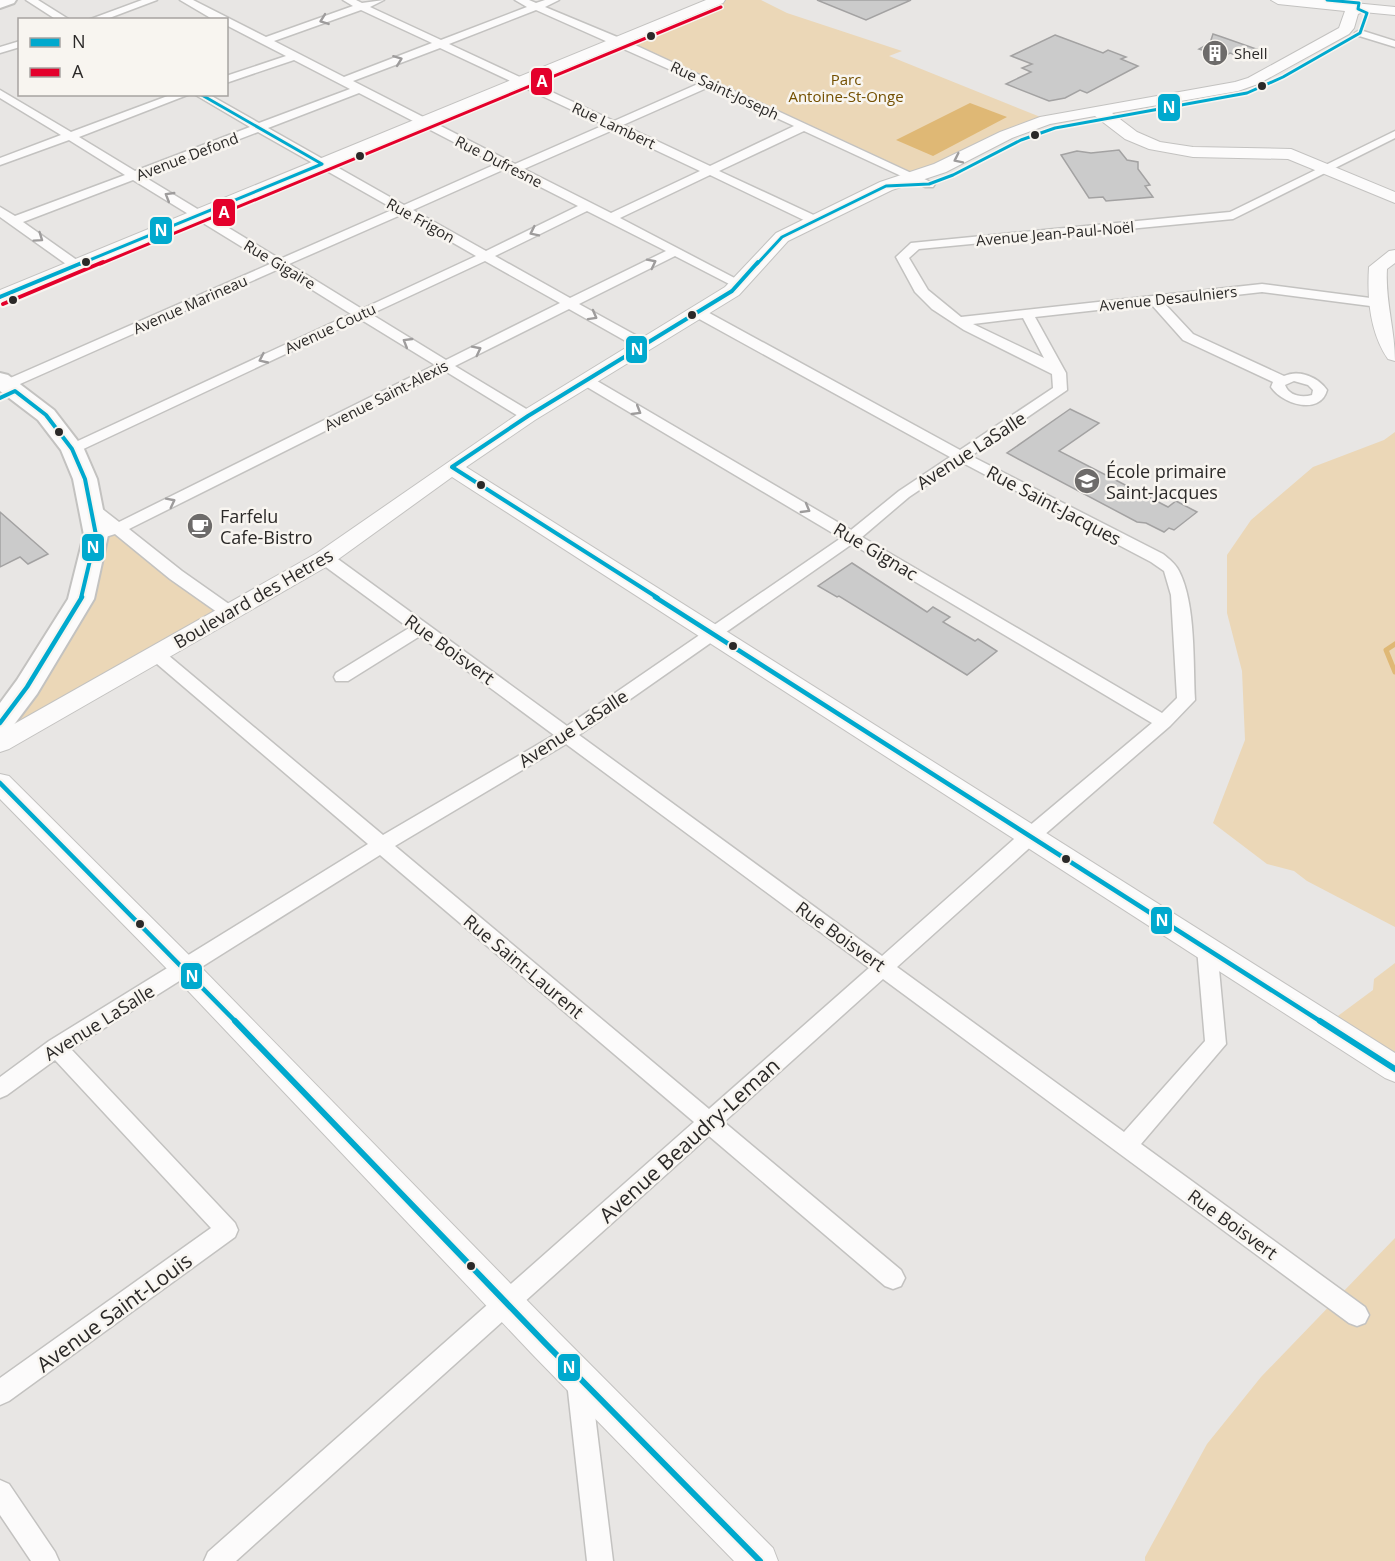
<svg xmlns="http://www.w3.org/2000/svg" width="1395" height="1561" font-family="'Open Sans',sans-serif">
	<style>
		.green { fill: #ebd7b7 }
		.water { fill: #dfb875 }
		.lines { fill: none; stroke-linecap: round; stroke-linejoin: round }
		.stream { stroke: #dfb875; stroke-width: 5 }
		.building { fill: #cbcbcb; stroke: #a3a2a2; stroke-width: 1.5 }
		.street-casing { stroke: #c3c2c0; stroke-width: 3 }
		.secondary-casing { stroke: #c3c2c0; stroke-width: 2 }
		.primary-casing { stroke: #c3c2c0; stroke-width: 4 }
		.street { fill: #fcfbfb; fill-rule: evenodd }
		.secondary { fill: #fcfbfb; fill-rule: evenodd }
		.primary { fill: #fcfbfb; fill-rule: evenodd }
		.bus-1-far3-casing { stroke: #f8f5f0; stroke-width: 6 }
		.bus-1-far2-casing { stroke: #f8f5f0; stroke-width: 8 }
		.bus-1-far1-casing { stroke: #f8f5f0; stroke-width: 9 }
		.bus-1-casing { stroke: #f8f5f0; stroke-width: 10 }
		.bus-2-far1-casing { stroke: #f8f5f0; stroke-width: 6 }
		.bus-2-casing { stroke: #f8f5f0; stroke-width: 8 }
		.bus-1-far3 { stroke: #00a9ce; stroke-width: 3 }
		.bus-1-far2 { stroke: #00a9ce; stroke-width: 4 }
		.bus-1-far1 { stroke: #00a9ce; stroke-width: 4.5 }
		.bus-1 { stroke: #00a9ce; stroke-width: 6 }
		.bus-2-far1 { stroke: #e4002b; stroke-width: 3 }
		.bus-2 { stroke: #e4002b; stroke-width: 4 }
		.oneway { stroke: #9e9c9c }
		.bus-dot { fill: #2b2928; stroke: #f8f5f0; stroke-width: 2 }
		.labels { text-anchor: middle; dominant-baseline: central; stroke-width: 5; stroke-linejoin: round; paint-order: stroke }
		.far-poi-label { font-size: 15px; fill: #2b2928; stroke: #f8f5f0; text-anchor: start }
		.far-park-label { font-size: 15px; fill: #745001; stroke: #f8f5f0 }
		.far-street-label { font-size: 15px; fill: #2b2928; stroke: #f8f5f0 }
		.street-label { font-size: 18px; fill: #2b2928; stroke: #f8f5f0 }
		.poi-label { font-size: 18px; fill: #2b2928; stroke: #f8f5f0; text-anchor: start }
		.near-street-label { font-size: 21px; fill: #2b2928; stroke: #f8f5f0 }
		.line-badge { stroke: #f8f5f0; stroke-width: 2 }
		.badge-label { font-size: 16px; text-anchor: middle; font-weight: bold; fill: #fff }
	</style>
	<rect width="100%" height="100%" fill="#e8e6e4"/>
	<path class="green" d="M714,0H761L787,13L902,51L889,56L1043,118L915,177L618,41Z
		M1395,432V927L1307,881L1294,871L1267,864L1213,823L1245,740L1242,671L1227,613V555L1251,520L1313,467L1384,440Z
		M119,528L230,613L0,742V723L81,599L96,535Z
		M1395,963V1074L1323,1027L1373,990L1374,979Z
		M1395,1238V1561H1145V1557L1207,1444L1261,1377Z"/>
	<path class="water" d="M970,103L1007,117L933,156L896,140Z"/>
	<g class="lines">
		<path class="stream" d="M1395,644L1386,650L1395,672"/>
	</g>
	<path class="building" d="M817,0H911L866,20Z
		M1213,34L1222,37L1265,52L1249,60L1230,53L1223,57L1199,49L1210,43Z
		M1055,35L1103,53L1108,50L1126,57L1121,59L1138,66L1087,93L1080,90L1065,98L1049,101L1006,84L1031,72L1022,68L1032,64L1011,56Z
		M1119,150L1127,160L1138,162V169L1150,185L1145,186L1153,197L1106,201L1103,197L1089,198L1061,155L1077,151L1091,153Z
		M1070,409L1099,423L1059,451L1168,507L1176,501L1197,512L1174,530L1169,528L1164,532L1146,523L1137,522L1007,453Z
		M0,512L48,554L28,564L20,557L0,567Z
		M852,563L927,612L933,607L950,617L943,622L975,641L978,639L997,651L967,675L839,596L837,597L818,586Z"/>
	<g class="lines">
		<g class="street-casing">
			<path id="street" d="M26,0H38L70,20H57Z
				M142,0H157L104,20H88Z
				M180,0H193L266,37L353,6L343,0H356L362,3L384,0L370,7L441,40L527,7L515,0H529L536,3L545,0H559L545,7L622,39L935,184L933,187H925L804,131L719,171L818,217V223H810L710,175L620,218L746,284L740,288L735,287L675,256L579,304L648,342L650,345L648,348H638L569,309L455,366L533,413L535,416L533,419H523L445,371L129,529L182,571L236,609L238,613L236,617H224L170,579L115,534L96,540L91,538L88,535L91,532L106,527L86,510L83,507L86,504H96L119,522L435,365L360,319L77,452H67L65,449L67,446L351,314L279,269L11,388H1V382L270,264L133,180L23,222L81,263L83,266L81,269H73L0,217V207L15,216L125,175L69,140L0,165V158L61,135L0,98V90L71,132L173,94H190L79,137L135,171L250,127L194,94H208L259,123L350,89L294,60L226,83V76L286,56L226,25V20H214ZM361,10L432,43L344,77L274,41ZM536,10L700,83L614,121L449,44ZM440,48L604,125L515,164L353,81ZM709,87L794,126L710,166L623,125ZM359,93L496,164L404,205L268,128ZM613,130L700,171L611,213L524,169ZM258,132L394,209L280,259L143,176ZM505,169L578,206L486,251L413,210ZM587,211L666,251L570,298L495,256ZM403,214L476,256L362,309L289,264ZM485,261L560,303L446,360L371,314Z
				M1360,30L1395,41V47L1356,35L1355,33Z
				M20,41V47L0,53V47Z
				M1395,131V138L1233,219L919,249L909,258L928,290L961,317L1262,284L1378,299L1385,303L1378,307L1262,292L1164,303L1193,334L1284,376C1299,369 1318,377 1327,390C1320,416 1282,404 1271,387L1273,382L1183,340L1151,304L1035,317L1066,373L1067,390L971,456L1163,554C1169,559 1175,563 1179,571C1196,604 1193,663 1195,700L1170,726L1036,842L897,967L1124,1132L1205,1041L1197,948L1200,942L1207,940L1214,942L1217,948L1226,1044L1141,1144L1365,1307L1369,1315L1365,1323L1357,1326L1349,1323L883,979L724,1122L901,1270L905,1278L901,1286L893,1289L885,1286L709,1136L236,1561H204L208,1552L694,1122L380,855L71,1049L235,1223L238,1230L235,1237L9,1401L0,1405V1378L211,1228L55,1060L7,1095L0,1098V1077L49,1041L368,844L150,658L148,654L150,650H162L383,835L554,735L420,636L348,681H336L334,677L336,673L409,628L319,562L317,558L319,554H331L567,726L841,538L582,384L580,381L582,378H592L851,530L899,491L950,457L692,315L690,312L692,309H702L960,450L1053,388L1052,374L964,330L932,309L915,292L896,257L911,243L1230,212ZM1023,318L1044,358L973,324ZM1294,381L1308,385L1313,390L1312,395C1302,398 1289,396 1285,385ZM961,462L1151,562L1164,571L1171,595L1177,698L1162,713L862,537L909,497ZM852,544L1152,723L1022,832L882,956L579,735ZM566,744L869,968L709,1109L395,846Z
				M579,1370L588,1374L591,1382L613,1561H587L567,1382L570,1374Z
				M0,1480L9,1484L55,1552L59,1561H31L0,1515Z"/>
		</g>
		<g class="secondary-casing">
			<path id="secondary" d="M706,0H725L723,3L0,303V290Z
				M1271,0H1323L1395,7V15L1363,12L1358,14L1354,28L1349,34L1258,84L1238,91L1112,113L1137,132L1160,142L1193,147L1291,149L1395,192V203L1288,159L1193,157L1149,149L1125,139L1095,116L1050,124L1012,138L946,172L892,190L788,241L739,295L535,420L466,467L1395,1053V1082L1385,1078L452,477L333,563L9,749L0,752V732L317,553L521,412L725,287L776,233L880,182L934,164L1000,132L1040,117L1235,82L1248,78L1339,28L1345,11L1278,4Z
				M1395,250V263L1387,269C1385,301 1395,329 1395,361L1388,359C1370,333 1367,298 1369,267L1389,251Z
				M0,774L9,776L194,960L558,1332L773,1548L778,1561H734L534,1356L174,976L0,799Z"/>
		</g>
		<g class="primary-casing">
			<path id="primary" d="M0,0H16L14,3L0,8Z
				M0,373L8,375L54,410L84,449L97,479L108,535L94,599L37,694L10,730L0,733V703L17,680L68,599L84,535L73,479L61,450L38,420L0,391Z"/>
		</g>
		<use href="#street" class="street"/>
		<use href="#secondary" class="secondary"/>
		<use href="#primary" class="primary"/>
		<g class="bus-1-far3-casing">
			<path id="bus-1-far3" d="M200,94L322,164
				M80,264L322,164
				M757,264L782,237L886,186L929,184L953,175L1021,140L1055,128L1247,93L1283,77L1360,33L1367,13L1358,9L1359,3L1327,0"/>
		</g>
		<g class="bus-1-far2-casing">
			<path id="bus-1-far2" d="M0,297L84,262
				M0,398L15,391L46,415L72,449L85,479L96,535L81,598
				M658,598L452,467L528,416L732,291L758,262"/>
		</g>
		<g class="bus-1-far1-casing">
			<path id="bus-1-far1" d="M655,597L1323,1023
				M0,723L27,687L82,597
				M0,783L237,1023"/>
		</g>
		<g class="bus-1-casing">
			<path id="bus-1" d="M235,1021L546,1344L760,1561
				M1320,1021L1395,1069"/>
		</g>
		<g class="bus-2-far1-casing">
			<path id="bus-2-far1" d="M100,264L721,7"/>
		</g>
		<g class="bus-2-casing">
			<path id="bus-2" d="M3,304L103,262"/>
		</g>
		<use href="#bus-1-far3" class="bus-1-far3"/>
		<use href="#bus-1-far2" class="bus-1-far2"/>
		<use href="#bus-1-far1" class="bus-1-far1"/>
		<use href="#bus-1" class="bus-1"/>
		<use href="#bus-2-far1" class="bus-2-far1"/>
		<use href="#bus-2" class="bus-2"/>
	</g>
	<defs><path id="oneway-chevron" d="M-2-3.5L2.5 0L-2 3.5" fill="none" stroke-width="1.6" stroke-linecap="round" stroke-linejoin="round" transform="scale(1.5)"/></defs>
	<g class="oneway">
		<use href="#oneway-chevron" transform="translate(324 20) rotate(160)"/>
		<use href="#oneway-chevron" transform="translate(398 60) rotate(-21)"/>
		<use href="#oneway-chevron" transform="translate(958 159) rotate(154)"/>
		<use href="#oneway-chevron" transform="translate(169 196) rotate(-149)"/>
		<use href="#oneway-chevron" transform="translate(534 232) rotate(154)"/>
		<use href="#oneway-chevron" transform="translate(39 238) rotate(35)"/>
		<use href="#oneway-chevron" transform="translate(652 263) rotate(-27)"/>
		<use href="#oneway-chevron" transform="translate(593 316) rotate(29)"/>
		<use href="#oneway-chevron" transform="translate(407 342) rotate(-149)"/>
		<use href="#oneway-chevron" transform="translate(477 350) rotate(-27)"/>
		<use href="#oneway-chevron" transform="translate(263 359) rotate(155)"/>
		<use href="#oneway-chevron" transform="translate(637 411) rotate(31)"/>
		<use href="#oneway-chevron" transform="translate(171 502) rotate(-27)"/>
		<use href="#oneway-chevron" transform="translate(806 509) rotate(30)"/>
	</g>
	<defs>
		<g id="building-disc" transform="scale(1.35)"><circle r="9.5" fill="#6d6b6a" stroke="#f8f5f0"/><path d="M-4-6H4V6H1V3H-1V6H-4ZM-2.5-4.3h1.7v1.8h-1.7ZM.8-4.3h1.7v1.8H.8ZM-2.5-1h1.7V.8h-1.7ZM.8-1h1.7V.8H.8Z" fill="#fff"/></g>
		<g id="school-disc" transform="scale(1.35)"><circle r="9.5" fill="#6d6b6a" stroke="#f8f5f0"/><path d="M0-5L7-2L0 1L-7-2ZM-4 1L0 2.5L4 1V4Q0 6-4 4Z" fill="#fff"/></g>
		<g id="cafe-disc" transform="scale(1.35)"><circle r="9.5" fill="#6d6b6a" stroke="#f8f5f0"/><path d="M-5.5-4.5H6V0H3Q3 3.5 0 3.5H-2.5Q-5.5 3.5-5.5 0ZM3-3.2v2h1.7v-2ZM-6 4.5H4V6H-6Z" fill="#fff"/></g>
	</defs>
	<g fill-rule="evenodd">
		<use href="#building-disc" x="1215" y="53"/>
		<use href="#school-disc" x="1087" y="481"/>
		<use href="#cafe-disc" x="200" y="526"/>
	</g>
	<g class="bus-dot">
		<circle cx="651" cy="36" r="5"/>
		<circle cx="1262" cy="86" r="5"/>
		<circle cx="1035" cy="135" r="5"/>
		<circle cx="360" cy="156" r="5"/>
		<circle cx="86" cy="262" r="5"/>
		<circle cx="13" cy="300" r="5"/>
		<circle cx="692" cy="315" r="5"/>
		<circle cx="59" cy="432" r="5"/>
		<circle cx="481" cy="485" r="5"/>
		<circle cx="733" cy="646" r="5"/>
		<circle cx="1066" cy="859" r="5"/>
		<circle cx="140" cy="924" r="5"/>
		<circle cx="471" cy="1266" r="5"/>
	</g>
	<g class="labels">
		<g class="far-poi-label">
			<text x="1234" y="53">Shell</text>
		</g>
		<g class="far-park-label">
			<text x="846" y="79">Parc<tspan x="846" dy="17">Antoine-St-Onge</tspan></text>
		</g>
		<g class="far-street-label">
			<text transform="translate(725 90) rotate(25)">Rue Saint-Joseph</text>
			<text transform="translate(614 125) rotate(25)">Rue Lambert</text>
			<text transform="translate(187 156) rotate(-21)">Avenue Defond</text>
			<text transform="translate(499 161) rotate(27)">Rue Dufresne</text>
			<text transform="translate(421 220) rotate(29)">Rue Frigon</text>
			<text transform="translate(1055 233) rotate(-5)">Avenue Jean-Paul-Noël</text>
			<text transform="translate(280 264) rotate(31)">Rue Gigaire</text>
			<text transform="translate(1168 298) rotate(-6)">Avenue Desaulniers</text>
			<text transform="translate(190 304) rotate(-24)">Avenue Marineau</text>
			<text transform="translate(330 328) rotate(-25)">Avenue Coutu</text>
			<text transform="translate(386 395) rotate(-27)">Avenue Saint-Alexis</text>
		</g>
		<g class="street-label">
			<text transform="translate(971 450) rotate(-33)">Avenue LaSalle</text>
			<text transform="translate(1054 505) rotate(28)">Rue Saint-Jacques</text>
			<text transform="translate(876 551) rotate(31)">Rue Gignac</text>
			<text transform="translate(253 598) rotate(-30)">Boulevard des Hetres</text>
			<text transform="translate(450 649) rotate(36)">Rue Boisvert</text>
			<text transform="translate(573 728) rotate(-33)">Avenue LaSalle</text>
			<text transform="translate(841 936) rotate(36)">Rue Boisvert</text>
			<text transform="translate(524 966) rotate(40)">Rue Saint-Laurent</text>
			<text transform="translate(99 1022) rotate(-32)">Avenue LaSalle</text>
			<text transform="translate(1233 1224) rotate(36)">Rue Boisvert</text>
		</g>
		<g class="poi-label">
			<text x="1106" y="471">École primaire<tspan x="1106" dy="21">Saint-Jacques</tspan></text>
			<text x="220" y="516">Farfelu<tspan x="220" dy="21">Cafe-Bistro</tspan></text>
		</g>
		<g class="near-street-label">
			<text transform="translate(689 1140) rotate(-42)">Avenue Beaudry-Leman</text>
			<text transform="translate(114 1312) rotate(-36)">Avenue Saint-Louis</text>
		</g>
	</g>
	<g class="line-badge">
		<rect x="530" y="67" width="23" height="29" rx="6" fill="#e4002b"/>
		<rect x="1157" y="93" width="24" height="29" rx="6" fill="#00a9ce"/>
		<rect x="212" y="198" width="24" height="29" rx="6" fill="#e4002b"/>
		<rect x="149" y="216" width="24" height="29" rx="6" fill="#00a9ce"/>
		<rect x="625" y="335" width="23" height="29" rx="6" fill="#00a9ce"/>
		<rect x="81" y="533" width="24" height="29" rx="6" fill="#00a9ce"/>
		<rect x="1150" y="906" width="23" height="29" rx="6" fill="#00a9ce"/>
		<rect x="180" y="962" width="23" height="28" rx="6" fill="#00a9ce"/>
		<rect x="557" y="1353" width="24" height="29" rx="6" fill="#00a9ce"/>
	</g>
	<g class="badge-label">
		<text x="542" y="87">A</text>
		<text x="1169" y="113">N</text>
		<text x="224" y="218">A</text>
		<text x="161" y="236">N</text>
		<text x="637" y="355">N</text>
		<text x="93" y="553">N</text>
		<text x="1162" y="926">N</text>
		<text x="192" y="982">N</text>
		<text x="569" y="1373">N</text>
	</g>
	<rect x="18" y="18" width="210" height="78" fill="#f8f5f0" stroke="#a6a3a0" stroke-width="1.5"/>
	<rect x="30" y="38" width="30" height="9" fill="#00a9ce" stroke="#a6a3a0" stroke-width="1.5"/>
	<text x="72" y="48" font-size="18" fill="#2b2928">N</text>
	<rect x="30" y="68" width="30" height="9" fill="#e4002b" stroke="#a6a3a0" stroke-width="1.5"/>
	<text x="72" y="78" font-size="18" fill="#2b2928">A</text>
</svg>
